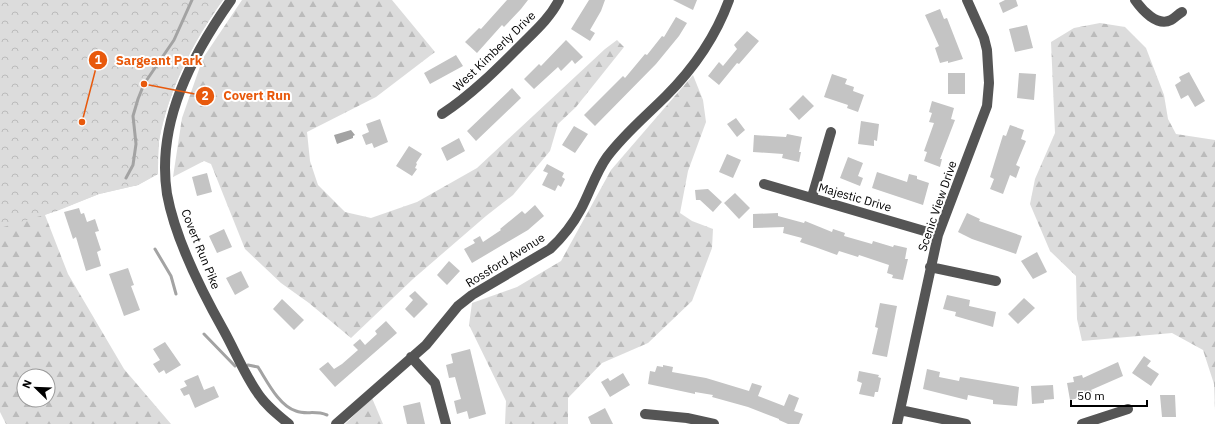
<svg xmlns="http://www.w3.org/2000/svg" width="1215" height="424" font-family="'IBM Plex Sans',sans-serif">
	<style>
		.forest { fill: url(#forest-firs); fill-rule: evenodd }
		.park { fill: url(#park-crowns) }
		.water { fill: #a3a3a3 }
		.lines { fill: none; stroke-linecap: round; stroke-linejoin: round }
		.stream { stroke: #a3a3a3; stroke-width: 3 }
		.building { fill: #c4c4c4 }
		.minor { stroke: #555; stroke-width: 10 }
		.labels { text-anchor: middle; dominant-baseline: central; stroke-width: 4; stroke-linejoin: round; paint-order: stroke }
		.street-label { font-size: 12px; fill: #000; stroke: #fff }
		.leader { fill: none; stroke: #e8590c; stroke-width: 1.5 }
		.callout-dot { fill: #e8590c; stroke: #fff; stroke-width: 1.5 }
		.mark-label { font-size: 12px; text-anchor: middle; font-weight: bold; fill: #fff }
		.callout-label { font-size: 13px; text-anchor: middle; font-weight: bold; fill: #e8590c; stroke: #fff; stroke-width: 4; stroke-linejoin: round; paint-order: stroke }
	</style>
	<defs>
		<pattern id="forest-firs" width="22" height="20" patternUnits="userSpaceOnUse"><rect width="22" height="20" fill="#dcdcdc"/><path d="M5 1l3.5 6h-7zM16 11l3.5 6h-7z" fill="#bbb"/></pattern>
		<pattern id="park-crowns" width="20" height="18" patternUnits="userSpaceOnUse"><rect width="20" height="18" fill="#dcdcdc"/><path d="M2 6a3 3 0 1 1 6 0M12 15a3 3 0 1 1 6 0" fill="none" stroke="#bbb"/></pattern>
	</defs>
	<rect width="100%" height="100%" fill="#fff"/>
	<path class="forest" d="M0,0H223C192,43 169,89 159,141C158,152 158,163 158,174L138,185L99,194L45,215L68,274L124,369L171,424H6L0,412ZM24,376H48V400H24Z
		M242,0H392L435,52L376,97L307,132L310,161L318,185L345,212L371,218L417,202L477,168L605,49L617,40L624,47L576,107L558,124L550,151L513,195L486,216L413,279L351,338L309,303L281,283L245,249L211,164L204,161L173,177L182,118L203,58Z
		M1100,23L1125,27L1146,48L1164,95L1168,119L1176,134L1215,140V410L1214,384L1203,350L1172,333L1082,341L1077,319L1076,276L1050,251L1030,204L1035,179L1055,133L1051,42L1074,28Z
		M693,75L703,100L706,122L688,171L680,213L692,221L713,229L712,248L692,301L648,343L602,363L568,398V424H505L506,401L469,325L472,303L517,287L561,261L611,170Z
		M372,398L383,424H345Z"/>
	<path class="park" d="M0,0H223C192,43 169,89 159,141C158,152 158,163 158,174L138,185L99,194L57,211L0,228Z"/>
	<path class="water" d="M351,130L355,135L353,136V138L337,144L334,135Z"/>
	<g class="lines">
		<path class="stream" d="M126,178L133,165L136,144L133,116L138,99L144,84L174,40L192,0
			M155,249L171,276L176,294
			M204,334L235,366
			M248,365L258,367C267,381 279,406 296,411C306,415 315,410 327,415"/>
	</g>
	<path class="building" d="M507,0H528L521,9L504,27L502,25L477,53L465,42L479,28L481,29Z
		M589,0H605L601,11L590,30L595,33L590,41L571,29Z
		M673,0H697L693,10Z
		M1005,0H1016L1018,6L1003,13L999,3Z
		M940,9L944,19L947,18L963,59L948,63V61L940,63L935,48L939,46L925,15Z
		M676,17L687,23L679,36L656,64L595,126L584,115L623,76L625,78L645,54L647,55L662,36L664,37Z
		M1027,25L1033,48L1015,52L1009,29Z
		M747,31L759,41L739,64L737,63L719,85L708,76L719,62L723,66L737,49L734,45Z
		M566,40L583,57L575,64L572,60L561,71L558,67L534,89L524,79L539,64L541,66Z
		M456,55L463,66L430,84L424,73Z
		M1189,72L1205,101L1195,107L1188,95L1181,99L1175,85L1181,81L1179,77Z
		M948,73H965V94H948Z
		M1019,73L1036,74L1034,100L1017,98Z
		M832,74L847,79L845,84L854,87L853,91L864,95L858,112L847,108L848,105L824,97Z
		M512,88L521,98L476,141L467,131Z
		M803,95L814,106L799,120L789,109Z
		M932,101L954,108L951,119L955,120L940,159H942L940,167L924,161L927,152L924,151L934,123L929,122L932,113L929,112Z
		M736,118L745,130L737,137L727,124Z
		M380,119L388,142L374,148L372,143L366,145L362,135L369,132L366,124Z
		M861,121L879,124L877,141L874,140V146L858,144Z
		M1010,125L1024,130L1021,139L1026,141L1016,165L1020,167L1016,178L1010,175L1003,194L990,189L994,179L990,177L1003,135L1006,136Z
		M574,126L588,134L575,153L562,145Z
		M787,134L802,137L799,152H801L799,162L782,158L783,154L753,152L754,135L786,137Z
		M459,138L465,151L447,161L441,148Z
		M409,146L422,154L416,163L417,164L415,168L417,169L412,176L396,166Z
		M727,154L741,160L733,178L719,172Z
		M848,157L863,163L858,176L863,178L860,186L840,178Z
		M547,164L564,173L562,177L565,179L561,187L558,185L555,191L542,185L548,173L543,171Z
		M877,172L907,182L909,174L917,176V179L929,183L923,205L872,188Z
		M207,173L212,192L197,196L192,177Z
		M708,189L722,202L713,212L700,200H696L695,190Z
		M735,193L750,208L739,219L724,203Z
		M535,205L544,216L528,230L472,263L464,249L475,243L473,240L480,236L483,242L501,230L500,229L522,211L525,214Z
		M79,208L81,214L84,213L87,222L95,219L99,231L95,232L101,250L97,252L101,266L86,271L76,237L73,239L64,212Z
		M778,213V216L804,223L805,221L832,232L833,229L845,233L844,236L872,244L873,241L893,247L894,245L907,248L905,259H908L903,280L892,278L893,275L887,273L889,265L859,255L858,257L839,251L837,255L815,247L800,242L802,238L783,233L784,227L753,228V214Z
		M967,213L980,219L979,221L1022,236L1016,254L972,239L958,232Z
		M224,229L232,247L217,253L209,236Z
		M1037,252L1047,272L1033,279L1021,261Z
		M449,261L460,271L447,285L437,275Z
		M128,268L134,285L131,286L140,310L124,316L109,274Z
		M241,271L249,287L235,295L226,278Z
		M415,291L428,304L414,318L405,309L413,300L409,296Z
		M947,295L970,300L969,306L996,312L993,327L955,316L956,312L943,309Z
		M1024,298L1035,308L1018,324L1008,314Z
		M282,299L304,320L294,330L273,309Z
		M880,303L897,306L887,357L872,354L878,328L875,327Z
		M386,321L397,333L335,387L319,369L328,362L334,369L342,364L358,350L353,345L360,339L365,345L377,334L375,331Z
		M165,342L181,365L166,374L164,370L159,373L153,364L160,360L153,349Z
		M470,349L486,414L469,419L467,411L457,414L454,401L461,399L455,377L449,378L446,365L453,363L451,354Z
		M1144,356L1151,361L1147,366L1159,374L1151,386L1132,373Z
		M1118,362L1123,376L1091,390L1092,392L1078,395L1079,398L1070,400L1067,383L1074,382L1073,377L1082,375L1083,378Z
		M663,365L673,367L672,372L706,378L749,391L752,383L762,386L758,396L784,406L789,394L799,398L794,411L803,414L799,424H788L779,420V419L748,407L712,397L713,395L695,392V394L648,384L650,371L655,372L657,366L663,367Z
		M927,369L940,372L939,377L959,381L960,377L1019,387L1017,406L993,404V400L968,395L967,400L923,389Z
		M859,371L879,375L878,377L881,378L878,392H875L874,397L859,394L862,383L857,381Z
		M623,373L630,385L610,397L601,382L608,378L610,381Z
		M198,375L204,390L214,386L219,397L195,408L189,394L184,396L180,389L187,386L184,381Z
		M1053,385L1054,399L1044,400V403L1032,404L1031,386Z
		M1160,395H1175L1176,417H1162Z
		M420,402L425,424H407L403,406Z
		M605,408L613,424H591L588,417Z"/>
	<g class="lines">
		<path class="minor" d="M231,0C192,55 156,123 167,194C175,238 202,292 224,331C235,351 244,373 257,392C265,405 278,415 289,424
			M1135,0C1142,10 1157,27 1171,20C1175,18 1178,14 1182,12
			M442,114C471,95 496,70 521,45C535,31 550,18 559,0
			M764,184L938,235
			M812,197L831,132
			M930,267L996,281
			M411,357L435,383L446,424
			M900,410L966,424
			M645,414L687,418L714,424
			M336,424L426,345L458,306L472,295L550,249C563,237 573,224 581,209C590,192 596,172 607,157C624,134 646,116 666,96C693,69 716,36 729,0
			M897,424L938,235L987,106L989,83L987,50L984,38L967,0
			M1082,424L1128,409"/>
	</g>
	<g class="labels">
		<g class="street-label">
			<text transform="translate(494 51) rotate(-44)">West Kimberly Drive</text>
			<text transform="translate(855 197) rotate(16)">Majestic Drive</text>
			<text transform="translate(937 206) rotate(-71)">Scenic View Drive</text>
			<text transform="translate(201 249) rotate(68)">Covert Run Pike</text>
			<text transform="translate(505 260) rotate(-32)">Rossford Avenue</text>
		</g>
	</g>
	<path class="leader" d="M82 122L98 60M144 84L205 96"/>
	<g class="callout-dot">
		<circle cx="82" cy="122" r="4"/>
		<circle cx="144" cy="84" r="4"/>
		<circle cx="98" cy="60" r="10"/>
		<circle cx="205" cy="96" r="10"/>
	</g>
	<g class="mark-label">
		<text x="98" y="64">1</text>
		<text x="205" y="100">2</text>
	</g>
	<g class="callout-label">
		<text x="159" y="65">Sargeant Park</text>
		<text x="257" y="100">Covert Run</text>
	</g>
	<g transform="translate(36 388) rotate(293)"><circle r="19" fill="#ffffff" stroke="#999999"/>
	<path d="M0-3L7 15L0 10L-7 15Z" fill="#000000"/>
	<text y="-6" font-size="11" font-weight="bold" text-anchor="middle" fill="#000000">N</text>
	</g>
	<path d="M1071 400v6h76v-6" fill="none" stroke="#000000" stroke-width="2"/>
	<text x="1077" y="400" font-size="12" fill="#000000" stroke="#ffffff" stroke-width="3" paint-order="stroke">50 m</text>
</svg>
